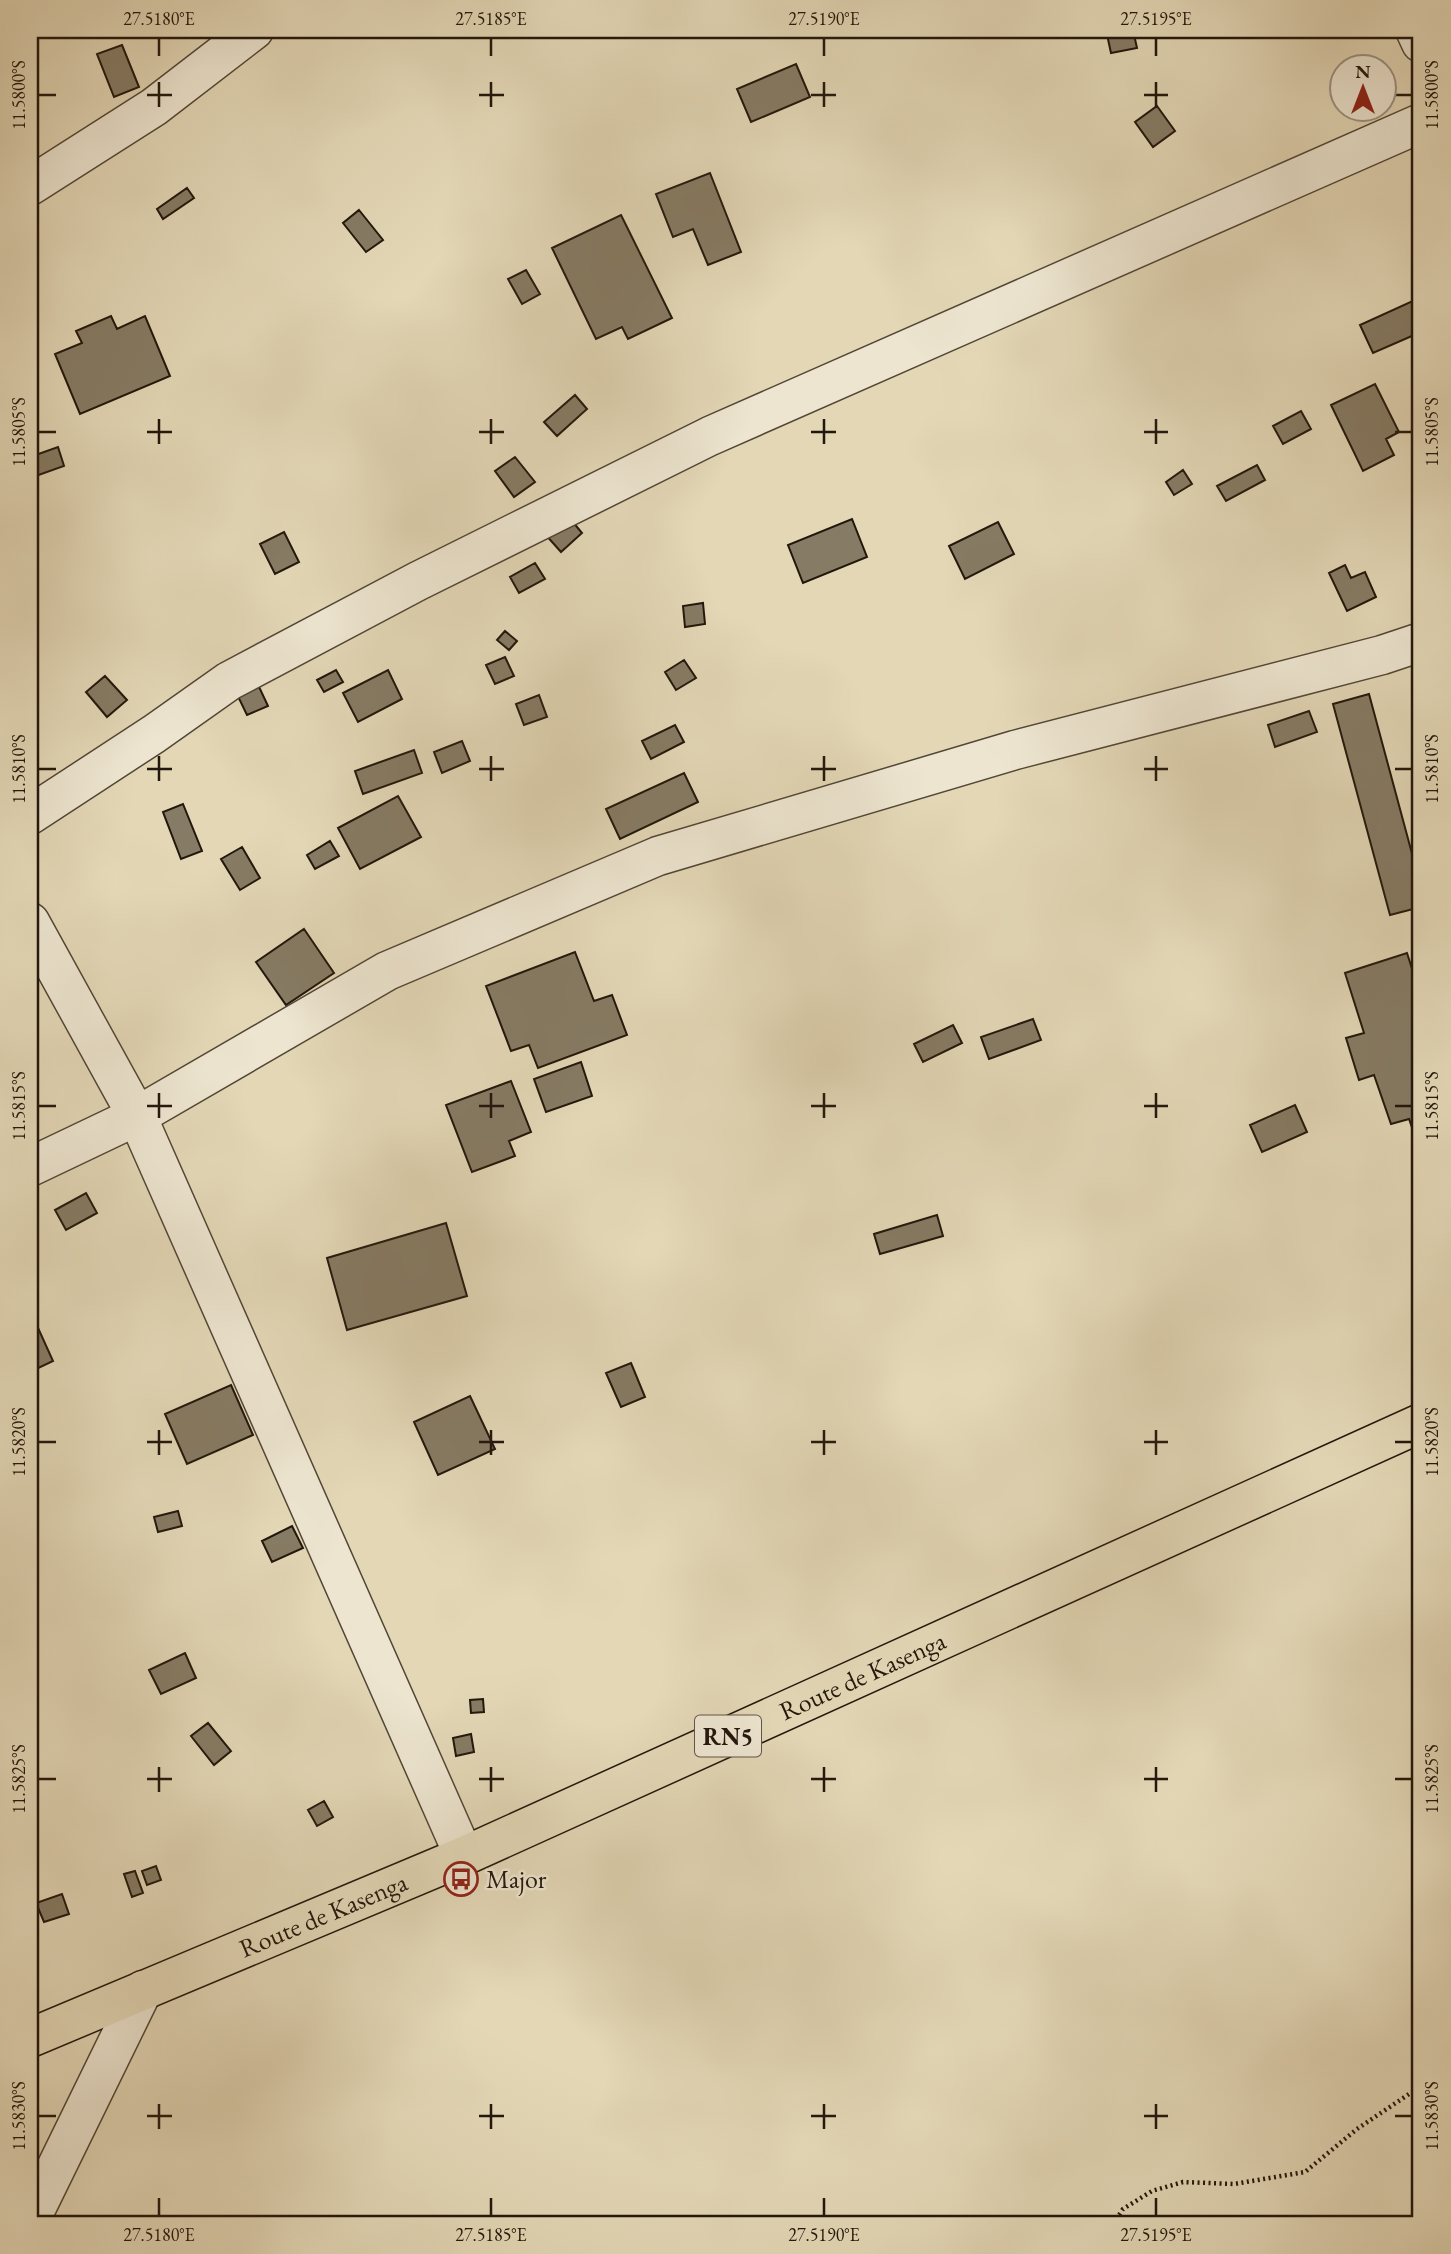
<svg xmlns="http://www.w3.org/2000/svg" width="1451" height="2254" font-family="'EB Garamond',serif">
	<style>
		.building { fill: #867b64; stroke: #22170c; stroke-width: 2 }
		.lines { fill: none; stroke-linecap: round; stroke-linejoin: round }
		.street-casing { stroke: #524736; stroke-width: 41 }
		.highway-casing { stroke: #22170c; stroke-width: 41 }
		.path { stroke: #22170c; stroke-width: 4.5; stroke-dasharray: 2 3.5; stroke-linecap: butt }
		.street { stroke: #ede5d0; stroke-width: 38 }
		.highway { stroke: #e3d7b6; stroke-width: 38 }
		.ticks { fill: none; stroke: #22170c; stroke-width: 2.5 }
		.labels { text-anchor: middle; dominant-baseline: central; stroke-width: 5; stroke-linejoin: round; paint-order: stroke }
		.shield { fill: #ede5d0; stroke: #5f5547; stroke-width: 2 }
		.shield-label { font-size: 24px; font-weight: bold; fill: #22170c }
		.street-label { font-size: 26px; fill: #22170c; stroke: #ede5d0 }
		.poi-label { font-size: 26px; fill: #22170c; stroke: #ede5d0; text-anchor: start }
		.neatline { fill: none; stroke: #22170c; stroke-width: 2.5 }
		.ticks-label { font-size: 18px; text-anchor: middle; fill: #22170c }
	</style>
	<rect width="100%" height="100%" fill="#e3d7b6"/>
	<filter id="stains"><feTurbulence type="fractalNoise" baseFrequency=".00286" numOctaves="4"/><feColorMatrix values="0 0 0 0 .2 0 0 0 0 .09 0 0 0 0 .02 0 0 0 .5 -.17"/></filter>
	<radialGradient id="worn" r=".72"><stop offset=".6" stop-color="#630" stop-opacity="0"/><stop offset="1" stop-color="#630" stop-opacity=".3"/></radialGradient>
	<path class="building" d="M1106,30H1133L1137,48L1111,53Z
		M122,45L139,87L114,97L97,54Z
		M796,64L810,97L751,122L737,89Z
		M1157,106L1175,131L1153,147L1135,122Z
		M710,173L741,252L708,265L693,229L673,237L656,194Z
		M187,188L194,198L163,219L157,209Z
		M359,210L383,240L366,252L343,223Z
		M621,215L672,318L628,339L622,327L596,339L552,248Z
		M526,270L540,294L522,304L508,279Z
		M1417,299L1421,309V332L1373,353L1360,325Z
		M111,316L117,329L145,316L170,376L80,414L55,354L82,343L76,331Z
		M1375,384L1399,432L1386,439L1394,455L1363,471L1331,405Z
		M575,395L587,409L557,436L544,422Z
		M1301,411L1311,429L1283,444L1273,426Z
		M58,447L64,466L30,478V457Z
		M515,457L535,482L514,497L495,471Z
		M1257,465L1265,480L1226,501L1217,486Z
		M1183,470L1192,484L1174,495L1166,482Z
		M567,515L582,533L561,552L545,534Z
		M852,519L867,557L803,583L788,545Z
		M998,522L1014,554L965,579L949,546Z
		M284,532L299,562L275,574L260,544Z
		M535,563L545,579L519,593L510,577Z
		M1345,565L1351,578L1365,572L1376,597L1347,611L1329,573Z
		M703,603L705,624L685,627L683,606Z
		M505,631L517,641L509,650L497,640Z
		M505,657L514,676L495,684L486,665Z
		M684,660L696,678L676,690L665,672Z
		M336,670L343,682L324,692L317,680Z
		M388,670L402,699L358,722L343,693Z
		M253,674L268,706L247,715L232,684Z
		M105,676L127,700L107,717L86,692Z
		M1369,694L1421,887V907L1390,915L1333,704Z
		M539,695L547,717L524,725L516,704Z
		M1309,711L1317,732L1275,747L1268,725Z
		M1421,722V763L1412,725Z
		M675,725L684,742L651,759L642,741Z
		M462,741L470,761L442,773L434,752Z
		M414,750L422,773L363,794L355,771Z
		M684,773L698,802L620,839L606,809Z
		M398,796L421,837L360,869L338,828Z
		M183,804L202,851L181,859L163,812Z
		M330,841L339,856L315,869L307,855Z
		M242,847L260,878L240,890L221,859Z
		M304,929L334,973L286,1005L256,962Z
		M575,952L594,1001L612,995L627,1035L538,1068L529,1045L511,1051L486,986Z
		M1407,953L1421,997V1137L1416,1139L1409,1119L1391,1124L1374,1075L1359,1080L1346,1038L1364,1033L1345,973Z
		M1033,1019L1041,1040L989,1059L981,1037Z
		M953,1025L962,1043L923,1062L914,1044Z
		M581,1062L592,1096L546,1112L534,1079Z
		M511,1081L531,1132L509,1141L515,1156L472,1172L446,1105Z
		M1295,1105L1307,1132L1262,1152L1250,1125Z
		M86,1193L97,1213L66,1230L55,1210Z
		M937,1215L943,1236L880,1254L874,1234Z
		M446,1223L467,1296L347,1330L327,1258Z
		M34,1319L53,1361L30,1372V1321Z
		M631,1363L645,1397L621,1407L606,1373Z
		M231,1385L253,1435L187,1464L165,1414Z
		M470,1396L495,1449L438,1475L414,1422Z
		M178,1511L182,1526L158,1532L154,1517Z
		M292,1526L303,1548L272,1562L262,1541Z
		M185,1653L196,1678L161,1694L149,1670Z
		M483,1699L484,1712L471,1713L470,1700Z
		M208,1723L231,1751L214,1765L191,1736Z
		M471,1734L474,1752L456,1756L453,1738Z
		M324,1801L333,1817L317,1826L308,1810Z
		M156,1866L161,1880L147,1885L142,1871Z
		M135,1871L143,1893L132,1897L124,1874Z
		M62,1894L69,1914L44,1922L36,1903Z"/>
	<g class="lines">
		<g class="street-casing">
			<path id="street" d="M1415,30L1421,43
				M30,186L154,107L254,30
				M30,815L154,734L229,681L418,581L710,436L1421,123
				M30,922L137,1116L464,1856
				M30,1167L137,1116L387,971L658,856L1015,750L1382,655L1421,642
				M30,2221L143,1990"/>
		</g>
		<g class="highway-casing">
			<g id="highway">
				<path id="s1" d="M30,2038L464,1856L1421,1423"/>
			</g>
		</g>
		<path class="path" d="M1113,2224L1123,2209L1152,2191L1183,2182L1234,2184L1305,2172L1357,2129L1421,2086"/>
		<use href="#street" class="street"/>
		<use href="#highway" class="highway"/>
	</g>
	<path class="ticks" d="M159,38V56M491,38V56M824,38V56M1156,38V56M159,82V107M491,82V107M824,82V107M1156,82V107M38,95H56M147,95H172M479,95H504M811,95H836M1144,95H1168M1395,95H1412M159,419V444M491,419V444M824,419V444M1156,419V444M38,432H56M147,432H172M479,432H504M811,432H836M1144,432H1168M1395,432H1412M159,756V781M491,756V781M824,756V781M1156,756V781M38,769H56M147,769H172M479,769H504M811,769H836M1144,769H1168M1395,769H1412M159,1093V1118M491,1093V1118M824,1093V1118M1156,1093V1118M38,1106H56M147,1106H172M479,1106H504M811,1106H836M1144,1106H1168M1395,1106H1412M159,1430V1455M491,1430V1455M824,1430V1455M1156,1430V1455M38,1442H56M147,1442H172M479,1442H504M811,1442H836M1144,1442H1168M1395,1442H1412M159,1767V1792M491,1767V1792M824,1767V1792M1156,1767V1792M38,1779H56M147,1779H172M479,1779H504M811,1779H836M1144,1779H1168M1395,1779H1412M159,2104V2129M491,2104V2129M824,2104V2129M1156,2104V2129M38,2116H56M147,2116H172M479,2116H504M811,2116H836M1144,2116H1168M1395,2116H1412M159,2198V2216M491,2198V2216M824,2198V2216M1156,2198V2216"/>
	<defs>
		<g id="bus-ring" transform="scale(1.75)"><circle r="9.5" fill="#ede5d0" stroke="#8f2418" stroke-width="1.5"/><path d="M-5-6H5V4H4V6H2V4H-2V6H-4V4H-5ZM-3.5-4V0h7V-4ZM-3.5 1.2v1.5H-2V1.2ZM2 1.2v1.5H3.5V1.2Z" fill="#8f2418"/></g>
	</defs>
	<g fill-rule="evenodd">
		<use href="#bus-ring" x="461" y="1879"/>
	</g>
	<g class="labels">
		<rect class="shield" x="695" y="1715.5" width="66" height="41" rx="5"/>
		<g class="shield-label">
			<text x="728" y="1736">RN5</text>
		</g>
		<g class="street-label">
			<text stroke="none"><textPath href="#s1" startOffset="908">Route de Kasenga</textPath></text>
			<text stroke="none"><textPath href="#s1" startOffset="318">Route de Kasenga</textPath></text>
		</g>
		<g class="poi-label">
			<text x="486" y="1879">Major</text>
		</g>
	</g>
	<rect width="1451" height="2254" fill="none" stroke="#e3d7b6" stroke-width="77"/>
	<g transform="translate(1363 88)"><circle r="33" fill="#ede5d0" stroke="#9c9382" stroke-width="2"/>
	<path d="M0-5L12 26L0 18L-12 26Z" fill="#8f2418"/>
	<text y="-10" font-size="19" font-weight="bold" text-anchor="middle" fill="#22170c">N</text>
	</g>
	<rect x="38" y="38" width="1374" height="2178" class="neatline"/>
	<g class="ticks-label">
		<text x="159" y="25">27.5180°E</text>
		<text x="491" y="25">27.5185°E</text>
		<text x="824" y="25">27.5190°E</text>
		<text x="1156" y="25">27.5195°E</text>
		<text transform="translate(19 95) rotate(-90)" y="6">11.5800°S</text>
		<text transform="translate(1432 95) rotate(-90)" y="6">11.5800°S</text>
		<text transform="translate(19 432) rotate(-90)" y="6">11.5805°S</text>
		<text transform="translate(1432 432) rotate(-90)" y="6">11.5805°S</text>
		<text transform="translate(19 769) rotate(-90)" y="6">11.5810°S</text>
		<text transform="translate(1432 769) rotate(-90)" y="6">11.5810°S</text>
		<text transform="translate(19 1106) rotate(-90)" y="6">11.5815°S</text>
		<text transform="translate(1432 1106) rotate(-90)" y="6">11.5815°S</text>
		<text transform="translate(19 1442) rotate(-90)" y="6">11.5820°S</text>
		<text transform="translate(1432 1442) rotate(-90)" y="6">11.5820°S</text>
		<text transform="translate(19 1779) rotate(-90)" y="6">11.5825°S</text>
		<text transform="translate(1432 1779) rotate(-90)" y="6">11.5825°S</text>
		<text transform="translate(19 2116) rotate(-90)" y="6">11.5830°S</text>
		<text transform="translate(1432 2116) rotate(-90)" y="6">11.5830°S</text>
		<text x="159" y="2241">27.5180°E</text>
		<text x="491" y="2241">27.5185°E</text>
		<text x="824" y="2241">27.5190°E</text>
		<text x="1156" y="2241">27.5195°E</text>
	</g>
	<rect width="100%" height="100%" filter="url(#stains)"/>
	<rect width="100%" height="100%" fill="url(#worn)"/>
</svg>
